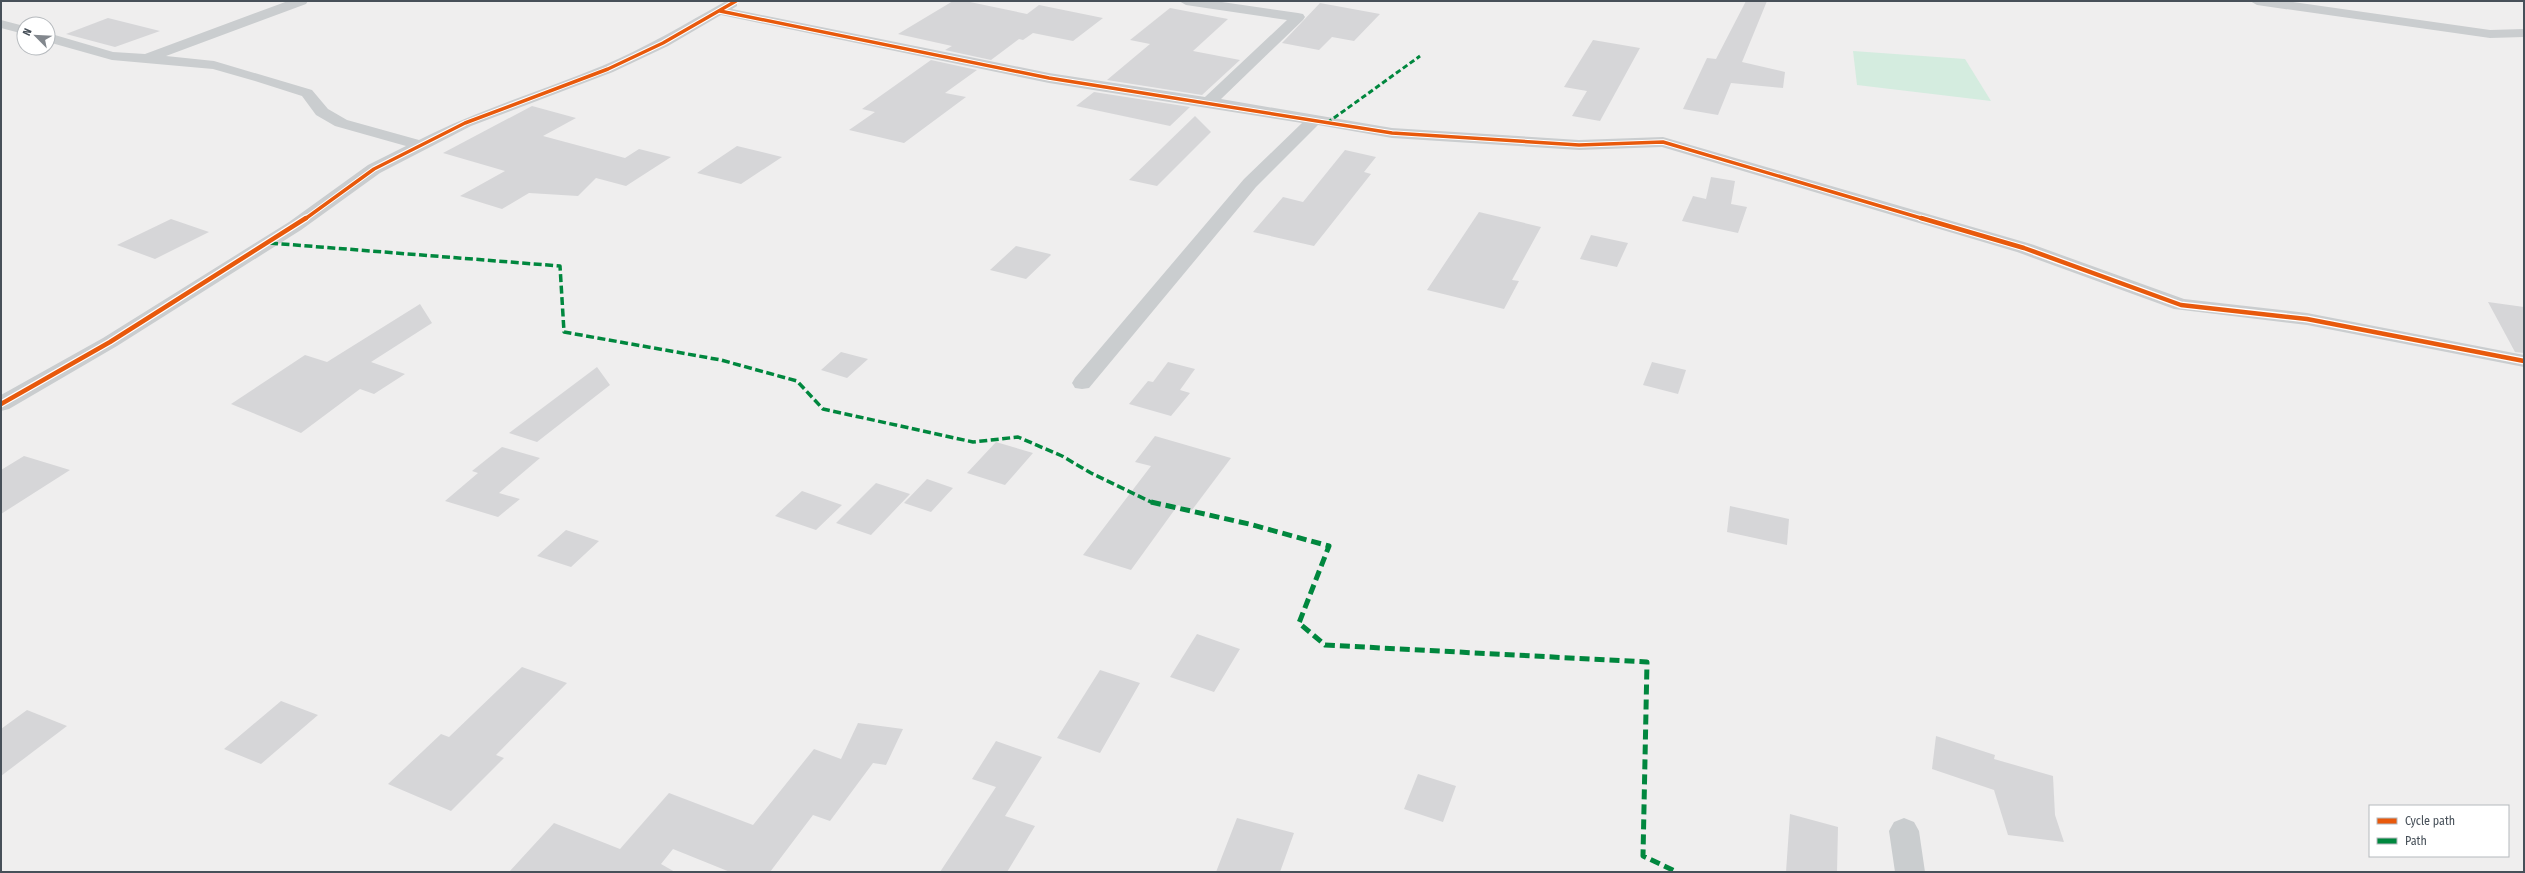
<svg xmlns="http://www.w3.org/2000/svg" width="2525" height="873" font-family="'Fira Sans Condensed',sans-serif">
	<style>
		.green { fill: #d4ecdf }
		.building { fill: #d6d6d8 }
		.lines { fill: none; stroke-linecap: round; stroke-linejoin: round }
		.minor { fill: #cacdcf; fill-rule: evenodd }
		.quiet-far2 { stroke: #00873e; stroke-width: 3; stroke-dasharray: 5.5 3; stroke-linecap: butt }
		.quiet-far1 { stroke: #00873e; stroke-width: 3.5; stroke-dasharray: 8 3.5; stroke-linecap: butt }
		.quiet { stroke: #00873e; stroke-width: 5; stroke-dasharray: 10 5; stroke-linecap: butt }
		.cycleway-far1-casing { stroke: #fff; stroke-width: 5.5 }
		.cycleway-casing { stroke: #fff; stroke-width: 7 }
		.cycleway-far1 { stroke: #e8590c; stroke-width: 3.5 }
		.cycleway { stroke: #e8590c; stroke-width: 4.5 }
	</style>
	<rect width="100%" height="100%" fill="#efeeee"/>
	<path class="green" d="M1853,51L1965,59L1991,101L1857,85Z"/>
	<path class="building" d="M953,1H965L1027,14L1039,5L1103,18L1073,41L1033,33L1023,40L1019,39L991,60L945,50L952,46L898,34Z
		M1746,1H1767L1742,62L1785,72L1783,88L1731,83L1718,115L1683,109L1707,58L1716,59Z
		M1320,3L1380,14L1354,41L1332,37L1319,50L1282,43Z
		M1170,8L1228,19L1193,51L1240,60L1202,95L1107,80L1150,44L1130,40Z
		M108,18L160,31L115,47L66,34Z
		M1593,40L1640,48L1600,121L1572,116L1587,91L1564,87Z
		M931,60L977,70L945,93L966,97L904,143L849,130L875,112L862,109Z
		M1094,92L1190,107L1170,126L1076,106Z
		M532,106L576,118L543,136L625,158L639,149L671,157L626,186L596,178L578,196L529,193L502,209L460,196L505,171L443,153Z
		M1195,116L1211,132L1157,186L1129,180Z
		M737,146L782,157L741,184L697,173Z
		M1345,150L1376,157L1364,172L1371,174L1314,246L1253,232L1283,197L1303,202Z
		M1711,177L1735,181L1731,204L1747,207L1738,233L1682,221L1693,196L1706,199Z
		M1479,212L1541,227L1512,280L1519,281L1504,309L1427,290Z
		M171,219L209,232L155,259L117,245Z
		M1591,235L1628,243L1617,267L1580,259Z
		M1016,246L1050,254L1051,255L1026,279L990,270Z
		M2488,302L2524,307V353L2515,352Z
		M420,304L432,323L371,362L405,374L374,394L360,389L301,433L231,404L305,355L327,362Z
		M841,352L868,359L847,378L821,370Z
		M1168,362L1195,369L1180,390L1190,393L1171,416L1129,404L1148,381L1153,382Z
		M1652,362L1686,370L1678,394L1643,385Z
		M597,367L610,385L537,442L509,433Z
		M1155,436L1231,458L1192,510L1178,505L1131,570L1083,555L1151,466L1135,462Z
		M996,442L1033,453L1005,485L967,473Z
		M502,447L540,458L499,493L520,499L498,517L445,501L478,473L472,471Z
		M24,456L70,470L1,514V470Z
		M927,479L953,488L931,512L904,503Z
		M876,483L910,494L871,535L836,523Z
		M802,491L842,505L816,530L775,516Z
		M1730,506L1789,519L1787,545L1727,532Z
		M566,530L599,541L571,567L537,556Z
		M1197,634L1240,649L1214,692L1170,677Z
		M522,667L567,683L496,755L504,758L451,811L388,784L441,734L449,737Z
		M1100,670L1140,683L1100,753L1057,738Z
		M281,701L318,715L261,764L224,749Z
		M27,710L67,726L1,776V729Z
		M858,723L903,729L886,765L873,763L830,821L813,815L770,872H730L673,849L661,864L675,872H509L554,823L620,849L669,793L753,825L814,749L841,759Z
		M1936,736L1995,755L1994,759L2053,776L2055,815L2064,842L2008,835L1994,790L1932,769Z
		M996,741L1042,757L1005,816L1035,826L1007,872H940L996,787L972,779Z
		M1418,774L1456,786L1443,822L1404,809Z
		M1790,814L1838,827L1837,872H1786Z
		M1237,818L1294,833L1280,872H1216Z"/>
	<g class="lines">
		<path class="minor" d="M288,1H308L306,4L166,56L214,61L312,90L328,109L347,120L419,140C478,110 541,91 602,66C645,48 685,24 726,1H737V6L732,9L1049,73L1205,97L1287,20L1186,5L1179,1H1215L1298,13L1303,14L1305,17L1303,20L1221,99L1392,128L1579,140L1663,137L2031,244L2184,299L2307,313L2524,355V367L2307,325L2174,309L2017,252L1662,147L1579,150L1392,138L1318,125L1256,187L1089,388L1082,389L1075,388L1072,383L1075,378L1244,179L1302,123L1049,83L721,15L668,46L613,72L471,126L380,173L301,230L117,346L9,409L1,411V395L103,338L289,222L368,165L406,146L335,126L316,115L302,96L255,81L213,69L112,60L48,42V33L113,52L145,54Z
			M2250,1H2286L2490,30L2524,29V37L2490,38L2257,5Z
			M1,20L24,26V34L1,28Z
			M1904,818L1914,822L1919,831L1925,872H1895L1889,831L1894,822Z"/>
		<path class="quiet-far2" d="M1327,123L1420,56"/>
		<path class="quiet-far1" d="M270,243L560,266L564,332L721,360L797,381L823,409L973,442L1018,437L1062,456L1091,473L1153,503"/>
		<path class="quiet" d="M1151,502L1249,524L1329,546L1299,623L1325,645L1647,662L1643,856L1677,872"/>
		<g class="cycleway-far1-casing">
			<path id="cycleway-far1" d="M720,11L1049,78L1392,133L1579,145L1663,142L1924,219
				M305,219L374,169L465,123L608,69L663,43L736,1"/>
		</g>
		<g class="cycleway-casing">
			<path id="cycleway" d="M1921,218L2024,248L2181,305L2307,319L2524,361
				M1,404L110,342L306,218"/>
		</g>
		<use href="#cycleway-far1" class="cycleway-far1"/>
		<use href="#cycleway" class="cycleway"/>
	</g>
	<rect width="2525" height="873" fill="none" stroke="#475059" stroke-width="4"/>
	<rect x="2369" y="805" width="140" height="52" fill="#ffffff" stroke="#b5b9bd"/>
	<rect x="2377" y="818" width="20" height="6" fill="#e8590c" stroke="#b5b9bd"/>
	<text x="2405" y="825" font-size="12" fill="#475059">Cycle path</text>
	<rect x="2377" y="838" width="20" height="6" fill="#00873e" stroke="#b5b9bd"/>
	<text x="2405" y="845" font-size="12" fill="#475059">Path</text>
	<g transform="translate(36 36) rotate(294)"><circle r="19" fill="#ffffff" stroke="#b5b9bd"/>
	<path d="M0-3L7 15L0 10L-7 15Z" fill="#82878d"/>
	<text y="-6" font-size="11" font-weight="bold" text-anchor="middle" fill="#475059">N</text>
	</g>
</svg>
